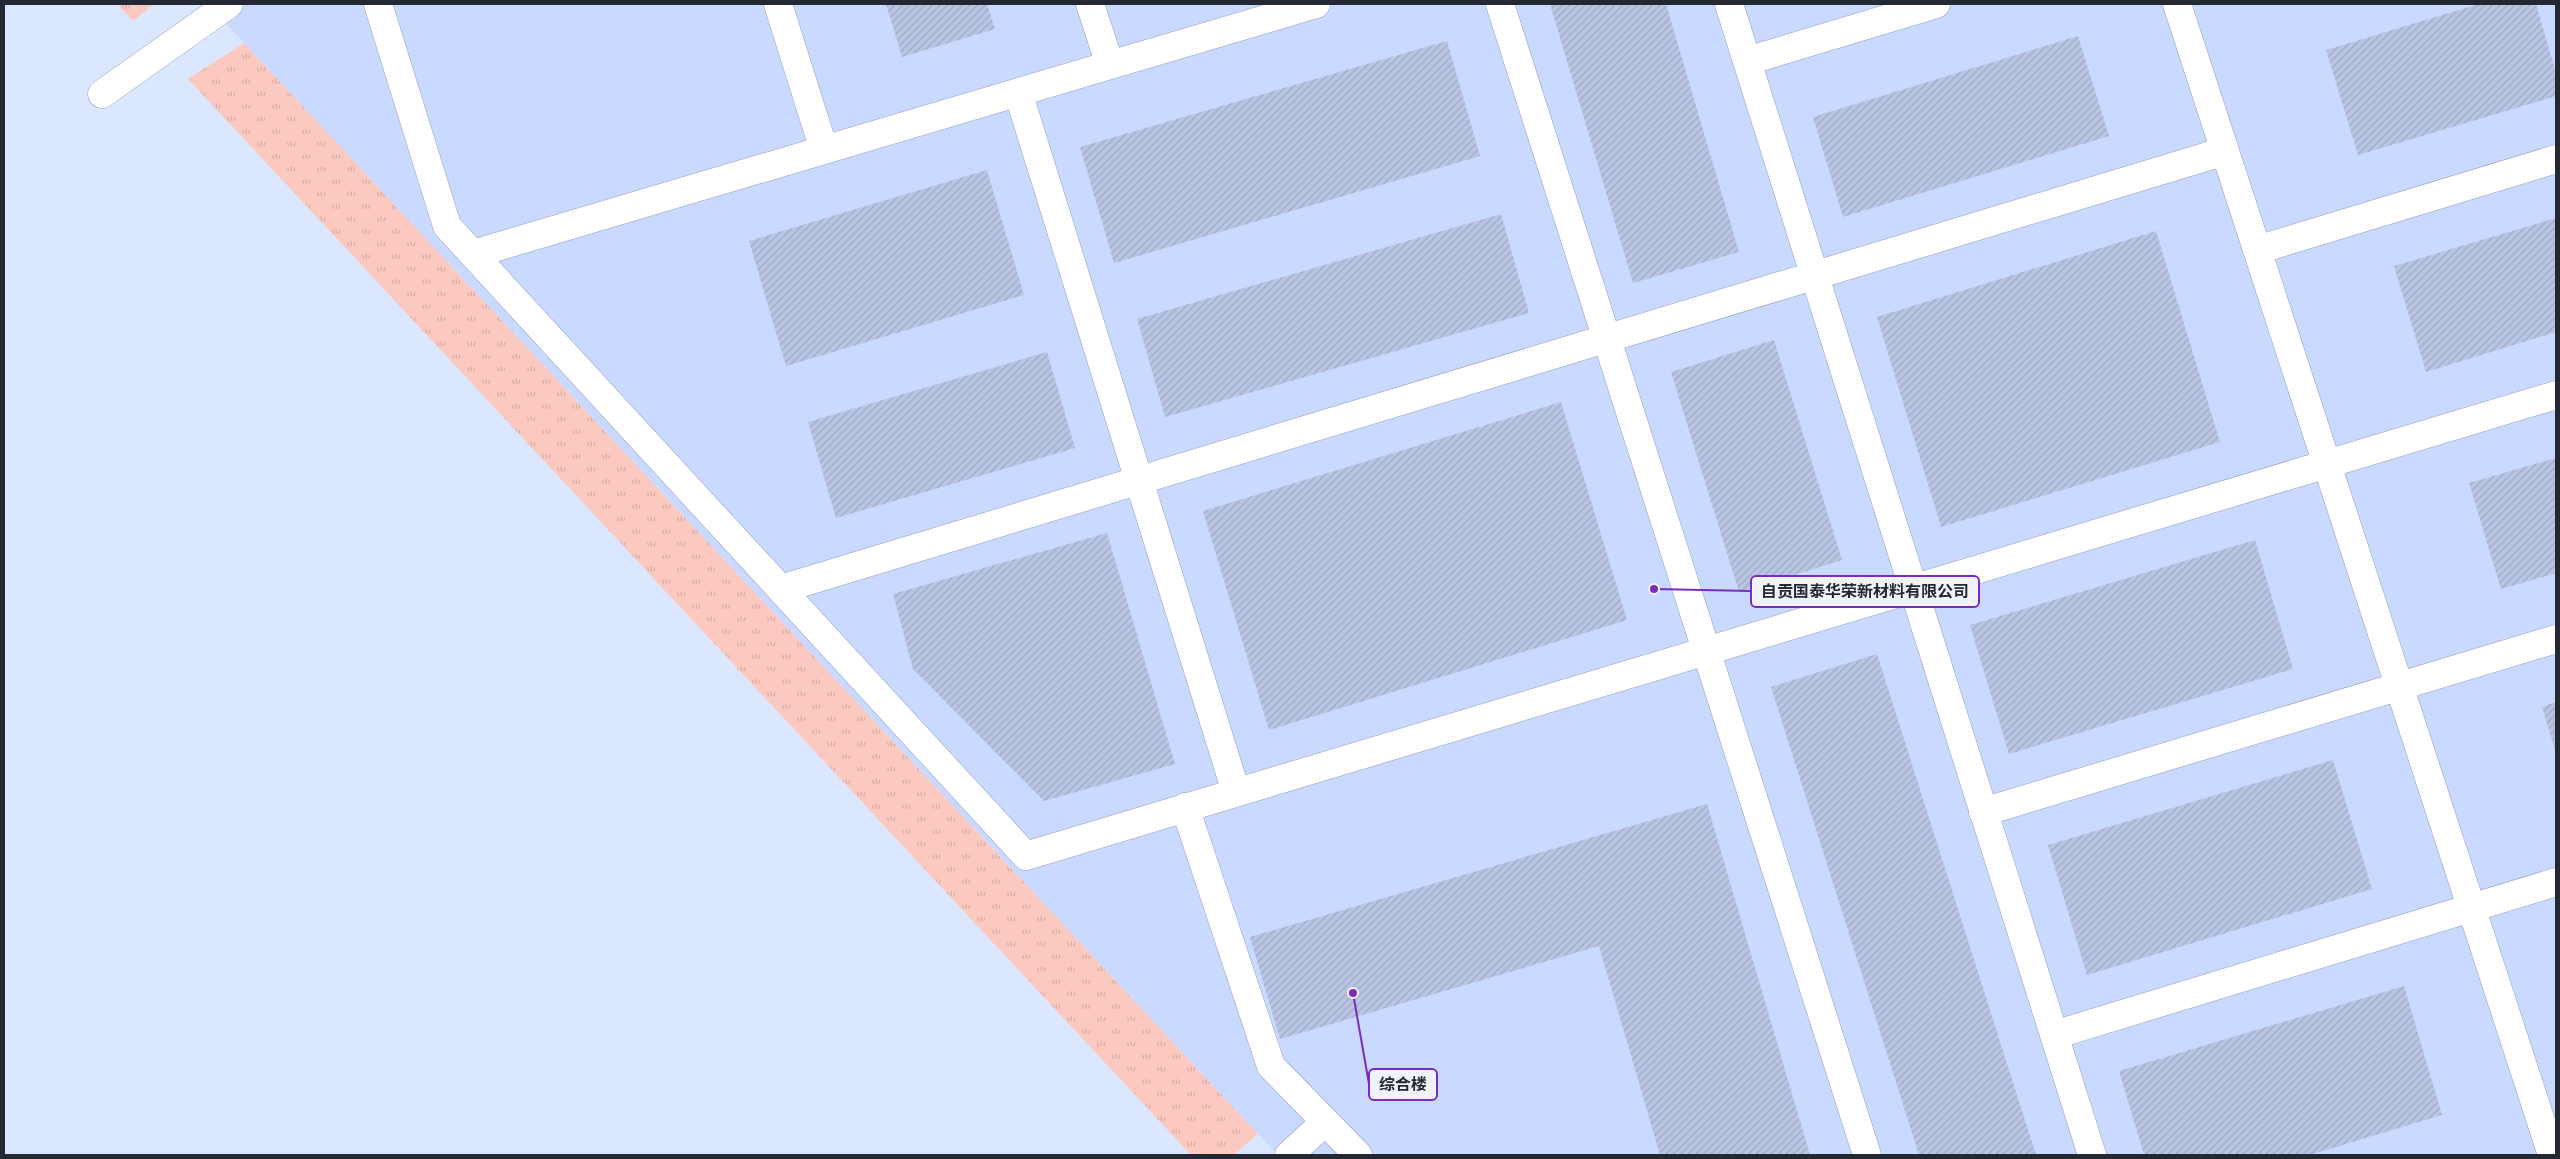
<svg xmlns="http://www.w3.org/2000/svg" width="2560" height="1159" font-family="'Public Sans','Noto Sans SC',sans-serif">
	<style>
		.built { fill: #cad9ff }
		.grass { fill: url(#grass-tufts) }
		.building { fill: url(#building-hatch) }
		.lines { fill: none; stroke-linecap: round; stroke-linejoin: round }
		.minor-casing { stroke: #939ebb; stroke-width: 29 }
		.minor { stroke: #fff; stroke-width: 28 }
		.leader { fill: none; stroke: #7b2cbf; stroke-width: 2 }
		.callout-dot { fill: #7b2cbf; stroke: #f0f3f9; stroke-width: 2 }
		.callout { fill: #f0f3f9; stroke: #7b2cbf; stroke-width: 2 }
		.callout-label { font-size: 16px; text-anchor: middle; font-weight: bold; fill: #232833 }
	</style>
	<defs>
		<pattern id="grass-tufts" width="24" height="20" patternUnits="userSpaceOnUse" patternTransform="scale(1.25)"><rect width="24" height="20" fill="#fbc9c0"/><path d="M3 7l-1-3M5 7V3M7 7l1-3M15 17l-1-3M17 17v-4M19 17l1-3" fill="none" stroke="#d7ada5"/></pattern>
		<pattern id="building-hatch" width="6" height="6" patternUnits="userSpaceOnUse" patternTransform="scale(1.25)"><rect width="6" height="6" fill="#b9c5e3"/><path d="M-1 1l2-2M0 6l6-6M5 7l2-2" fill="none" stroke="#9fa9c3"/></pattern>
	</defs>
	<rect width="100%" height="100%" fill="#dbe6ff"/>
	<path class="built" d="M208,4H2556V1155H1278Z"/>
	<path class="grass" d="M117,4H154L133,21Z
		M244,43L1258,1134L1234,1155H1191L188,79Z"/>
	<path class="building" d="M886,4H987L995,29L902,57Z
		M1550,4H1666L1739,252L1633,283Z
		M2479,4H2536L2556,73V96L2358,155L2326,50Z
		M2078,36L2109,136L1843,217L1813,117Z
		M1447,41L1480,156L1114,263L1080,147Z
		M987,170L1024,295L786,366L749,241Z
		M1501,214L1529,313L1165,417L1137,319Z
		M2556,218V332L2426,372L2394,266Z
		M2156,231L2220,442L1941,527L1877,317Z
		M1774,340L1842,560L1739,592L1671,372Z
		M1047,352L1075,448L836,518L808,422Z
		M1561,402L1627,620L1269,730L1203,511Z
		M2556,458V573L2501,589L2469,483Z
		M1107,533L1175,764L1044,801L913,669L893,594Z
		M2255,540L2293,669L2009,754L1970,625Z
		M1877,654L2036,1155H1919L1771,687Z
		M2556,702V753L2542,707Z
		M2333,760L2372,889L2087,975L2048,845Z
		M1707,804L1810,1155H1660L1599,946L1280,1039L1250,937Z
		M2404,986L2442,1115L2309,1155H2144L2119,1071Z"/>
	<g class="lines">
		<g class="minor-casing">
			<path id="minor" d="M378,4L447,226L1026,856L2556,395
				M778,4L824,150
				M1090,4L1110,65
				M1500,4L1867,1155
				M1729,4L2092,1155
				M2177,4L2550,1149
				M1747,61L1936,4
				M1018,92L1236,792
				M102,94L229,4
				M2257,250L2556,159
				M473,254L1316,4
				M781,589L2225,151
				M1185,807L1271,1066L1358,1155
				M1983,812L2556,639
				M2054,1035L2556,882
				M1289,1155L1325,1122"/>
		</g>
		<use href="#minor" class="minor"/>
	</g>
	<path class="leader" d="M1654 589L1751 591M1353 993L1369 1084"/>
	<g class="callout-dot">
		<circle cx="1654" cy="589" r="5"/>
		<circle cx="1353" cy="993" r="5"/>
	</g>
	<g class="callout">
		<rect x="1751" y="576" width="228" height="31" rx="5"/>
		<rect x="1369" y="1069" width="68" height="31" rx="5"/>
	</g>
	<g class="callout-label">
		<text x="1865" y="597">自贡国泰华荣新材料有限公司</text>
		<text x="1403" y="1090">综合楼</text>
	</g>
	<rect width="2560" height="1159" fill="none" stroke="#232833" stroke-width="10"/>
</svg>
